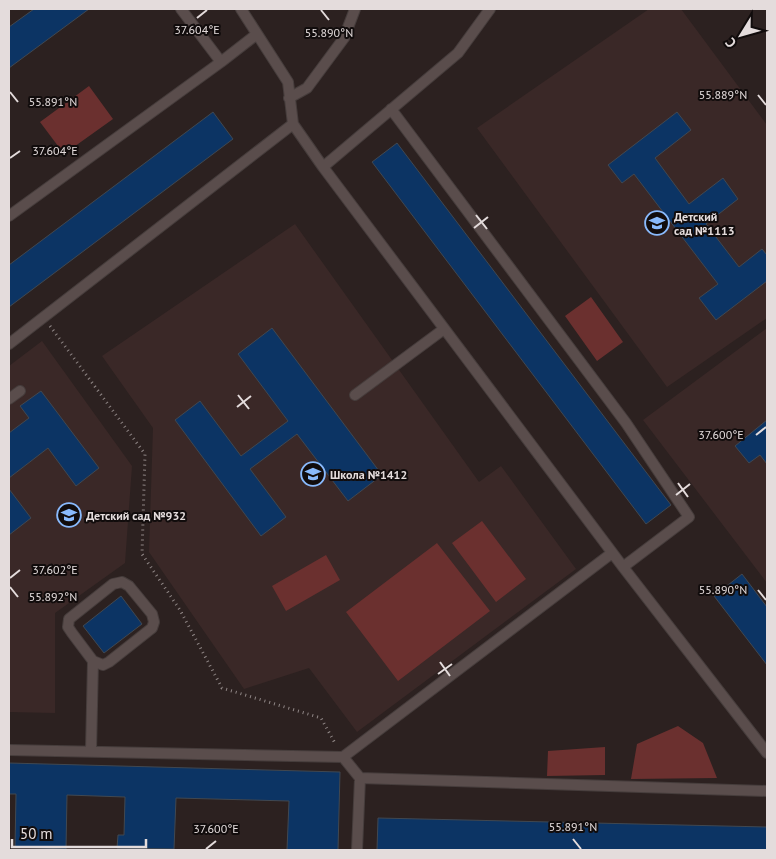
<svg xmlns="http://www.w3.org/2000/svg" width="776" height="859" font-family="'PT Sans',sans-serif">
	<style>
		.built { fill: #3a2827 }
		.green { fill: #6b302f }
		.building { fill: #0c3464; stroke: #414851 }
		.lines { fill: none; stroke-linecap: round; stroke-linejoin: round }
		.service-casing { stroke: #463d3c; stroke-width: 12 }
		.path { stroke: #908786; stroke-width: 3; stroke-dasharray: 1 4; stroke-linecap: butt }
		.service { stroke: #5a4d4c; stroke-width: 10 }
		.ticks { fill: none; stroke: #e4dcdc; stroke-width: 2 }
		.labels { text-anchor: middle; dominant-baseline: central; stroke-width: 4; stroke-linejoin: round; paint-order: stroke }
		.poi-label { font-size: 12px; font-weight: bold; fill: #e4dcdc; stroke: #110c0c; text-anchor: start }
		.ticks-label { font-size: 12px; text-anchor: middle; fill: #e4dcdc; stroke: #110c0c; stroke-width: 4; stroke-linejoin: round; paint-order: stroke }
	</style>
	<rect width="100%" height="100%" fill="#2c2120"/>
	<path class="built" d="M649,9H681L767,125V318L667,387L477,128Z
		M295,224L479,482L501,466L576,569L357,732L309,668L244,689L149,552L153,428L102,356Z
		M767,328V583L643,420Z
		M42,341L132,466L125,563L55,613V713L9,712V366Z"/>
	<path class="green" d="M89,86L113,119L64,154L40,122Z
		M591,297L623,342L597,361L565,316Z
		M482,521L526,579L496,602L452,543Z
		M437,543L490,611L398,681L346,612Z
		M326,555L340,580L286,611L272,586Z
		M678,726L703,743L717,778L631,779L637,744Z
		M605,747V775L547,776L548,751Z"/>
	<path class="building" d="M34,9H89L9,68V27Z
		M213,112L233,139L9,307V265Z
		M677,112L691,130L655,158L689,204L723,178L738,199L706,224L739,267L762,249L767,255V281L716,320L699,298L718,284L634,174L622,183L608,165Z
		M397,143L671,505L646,524L372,162Z
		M272,328L382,475L348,501L297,434L250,469L286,517L261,536L175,420L200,401L241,456L288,421L238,354Z
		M41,391L99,468L76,486L48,448L9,478V433L29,418L20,406Z
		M767,420V464L760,455L749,463L735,446Z
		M9,489L31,518L9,535Z
		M742,574L767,607V665L714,596Z
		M121,596L142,624L104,653L83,626Z
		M9,763L340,772L338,850H287L289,801L176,798L174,849L117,848L118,835H124L125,797L67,795L66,849L15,847L16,794H9Z
		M378,818L767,827V850H377Z"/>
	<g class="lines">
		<g class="service-casing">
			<path id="service" d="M181,9L221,62
				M241,9L288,82L293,124L323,167L623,567L767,753
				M289,98L307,88L344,38L355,9
				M391,109L626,423L689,517L623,567
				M323,167L458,53L490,9
				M9,216L221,62L257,34
				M9,344L293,124
				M355,395L444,329
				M9,399L20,391
				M9,750L343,757L360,778L357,850
				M91,751L93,661L72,633L68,627L69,619L113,584L122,582L129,586L152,614L154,622L152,628L109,662L103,665L93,661
				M343,757L612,553
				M360,778L767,791"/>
		</g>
		<path class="path" d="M50,326L145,454L142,554L180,610L222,688L321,718L336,745"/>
		<use href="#service" class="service"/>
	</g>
	<path class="ticks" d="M321,10L329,20M197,18L207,10M10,92L18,102M758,95L766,105M10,158L20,151M476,215L487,229M474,228L488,217M238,395L249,409M237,407L251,396M756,435L766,427M678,483L688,497M676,495L690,484M10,578L20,570M10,587L18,597M758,590L766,600M440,662L450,676M438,674L452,664M573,839L581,849M206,849L216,841"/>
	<defs>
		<g id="school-ring" transform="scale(1.25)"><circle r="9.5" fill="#110c0c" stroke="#89bafc" stroke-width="1.5"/><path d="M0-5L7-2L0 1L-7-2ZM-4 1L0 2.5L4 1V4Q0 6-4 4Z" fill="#89bafc"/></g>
	</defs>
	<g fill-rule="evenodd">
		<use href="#school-ring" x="657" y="223"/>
		<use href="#school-ring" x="313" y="474"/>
		<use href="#school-ring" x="69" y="515"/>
	</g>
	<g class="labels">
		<g class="poi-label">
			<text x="674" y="216">Детский<tspan x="674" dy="14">сад №1113</tspan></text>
			<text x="330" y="474">Школа №1412</text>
			<text x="86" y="515">Детский сад №932</text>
		</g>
	</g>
	<g class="ticks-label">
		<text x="197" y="34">37.604°E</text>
		<text x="329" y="37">55.890°N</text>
		<text x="723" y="99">55.889°N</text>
		<text x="53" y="106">55.891°N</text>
		<text x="55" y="155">37.604°E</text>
		<text x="721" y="439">37.600°E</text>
		<text x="55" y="574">37.602°E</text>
		<text x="723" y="594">55.890°N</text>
		<text x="53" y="601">55.892°N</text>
		<text x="573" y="831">55.891°N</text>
		<text x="216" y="833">37.600°E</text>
	</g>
	<rect width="776" height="859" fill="none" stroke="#e4dcdc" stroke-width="20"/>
	<g transform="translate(741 35) rotate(233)" stroke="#110c0c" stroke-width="4" paint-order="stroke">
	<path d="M0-4L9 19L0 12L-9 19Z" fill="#e4dcdc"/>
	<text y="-8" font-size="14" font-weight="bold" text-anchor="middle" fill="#e4dcdc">С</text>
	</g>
	<path d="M12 839v8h134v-8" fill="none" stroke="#e4dcdc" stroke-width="2.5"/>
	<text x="20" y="839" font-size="15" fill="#e4dcdc" stroke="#110c0c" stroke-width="4" paint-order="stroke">50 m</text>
</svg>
